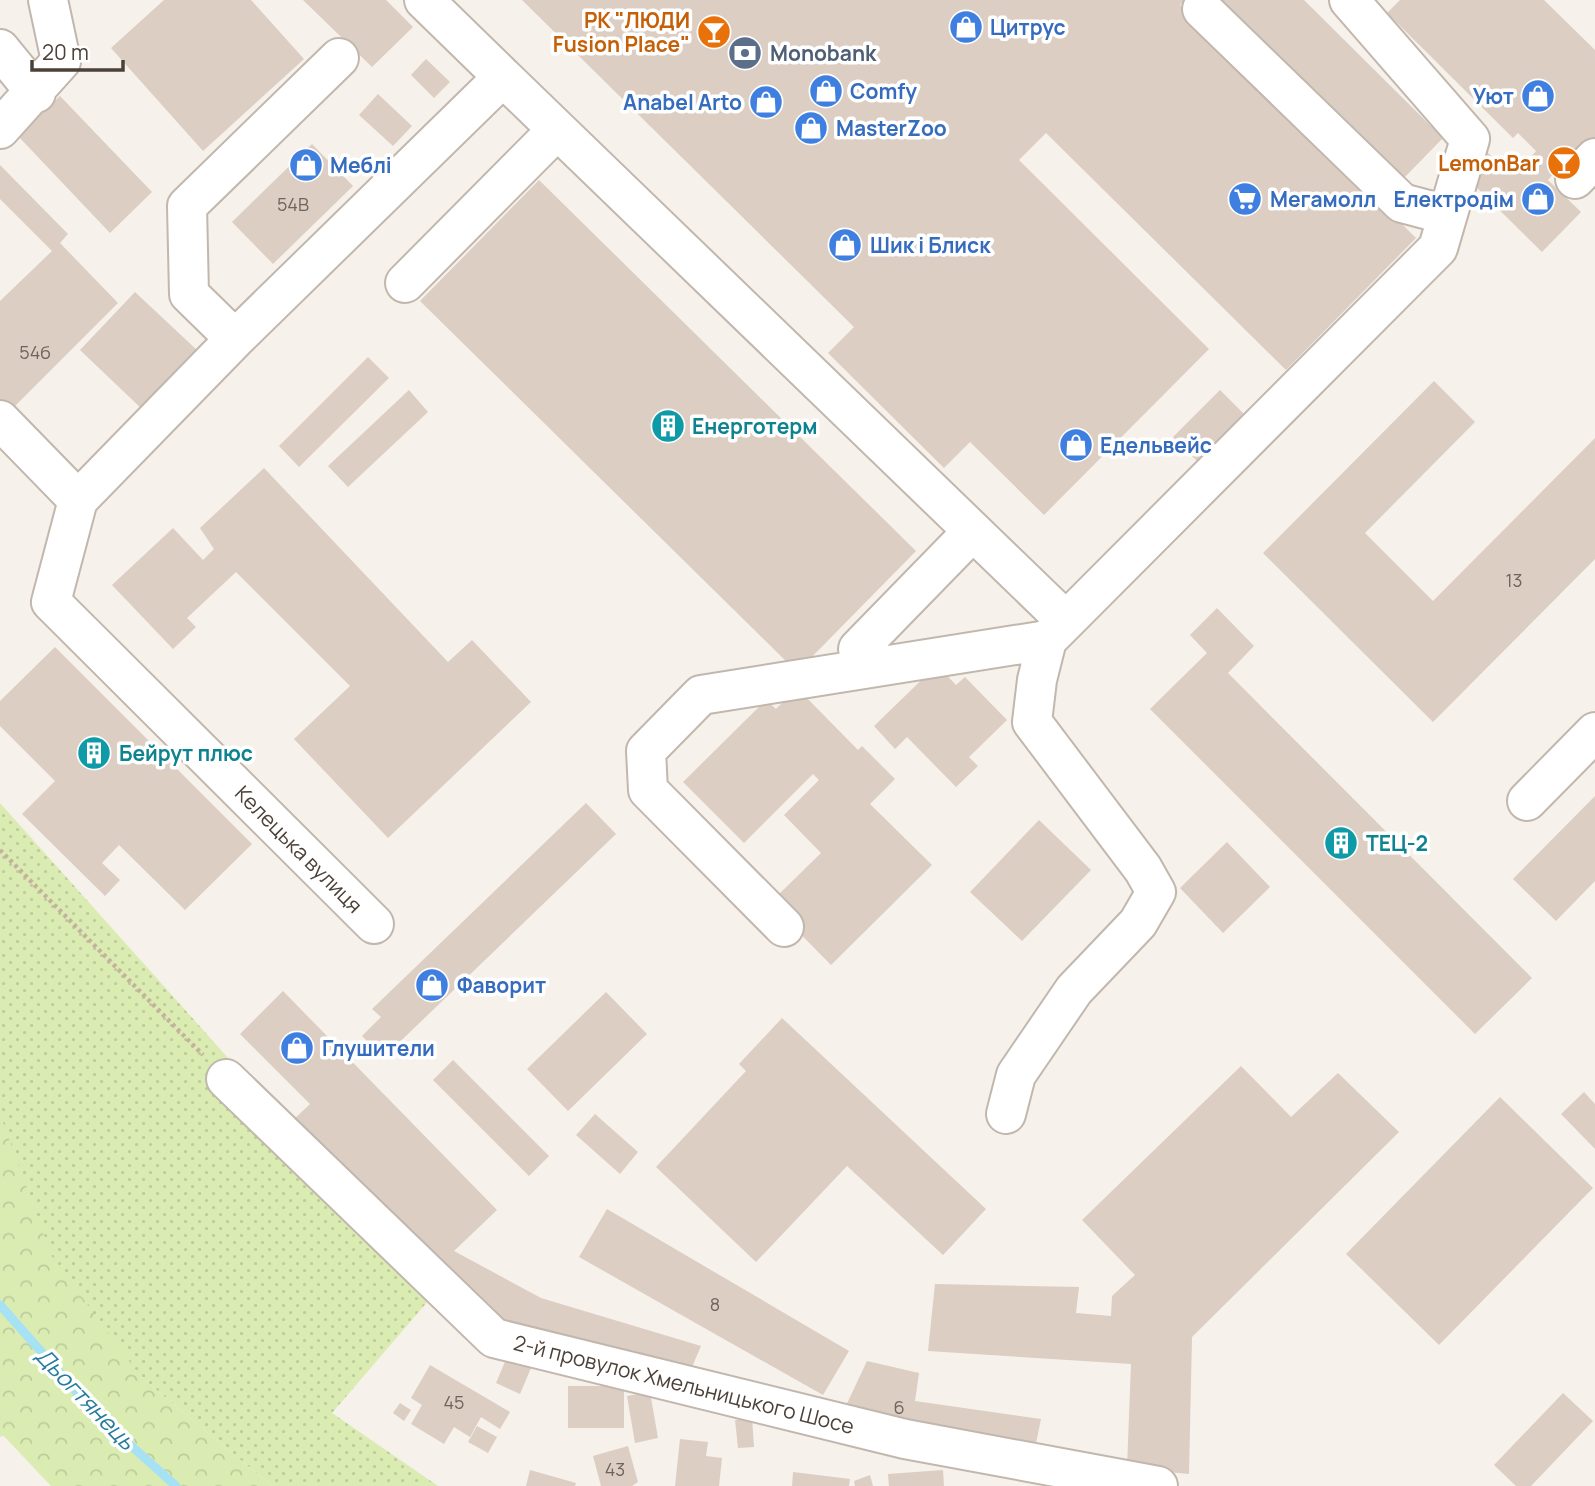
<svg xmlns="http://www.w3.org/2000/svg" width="1595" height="1486" font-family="Manrope,sans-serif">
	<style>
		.green { fill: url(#green-dots) }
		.forest { fill: url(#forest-crowns) }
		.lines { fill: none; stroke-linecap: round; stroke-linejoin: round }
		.stream { stroke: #a6e1f4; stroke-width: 9 }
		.building { fill: #dccec3 }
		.minor-casing { stroke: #c2b7ad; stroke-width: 42 }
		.path { stroke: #c5b19d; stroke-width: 4.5; stroke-dasharray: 3.5 3.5; stroke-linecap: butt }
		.minor { stroke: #fff; stroke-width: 38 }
		.labels { text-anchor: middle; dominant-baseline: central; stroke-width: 7; stroke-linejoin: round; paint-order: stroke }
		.number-label { font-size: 18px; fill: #6f645b }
		.food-label { font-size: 21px; font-weight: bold; fill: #c56008; stroke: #fff; text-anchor: end }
		.shop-label { font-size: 21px; font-weight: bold; fill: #366cbe; stroke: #fff; text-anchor: start }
		.service-label { font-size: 21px; font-weight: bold; fill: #4e5e75; stroke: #fff; text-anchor: start }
		.culture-label { font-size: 21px; font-weight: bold; fill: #0d838f; stroke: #fff; text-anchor: start }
		.street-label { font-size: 21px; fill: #4b4138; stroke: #fff }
		.water-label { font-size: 23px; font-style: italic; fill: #257c9b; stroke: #fff }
	</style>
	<defs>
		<pattern id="green-dots" width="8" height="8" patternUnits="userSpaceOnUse" patternTransform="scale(1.75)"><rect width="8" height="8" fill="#dbecb3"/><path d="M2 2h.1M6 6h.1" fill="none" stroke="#bdcc9b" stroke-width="1.8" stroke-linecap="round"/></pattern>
		<pattern id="forest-crowns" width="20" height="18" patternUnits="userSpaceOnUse" patternTransform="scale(1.75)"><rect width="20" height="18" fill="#dbecb3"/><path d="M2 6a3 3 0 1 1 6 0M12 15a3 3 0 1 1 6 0" fill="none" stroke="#bdcc9b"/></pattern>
	</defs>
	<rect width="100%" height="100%" fill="#f6f1eb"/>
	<path class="green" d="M0,803L238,1069L441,1286L332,1413L438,1486H272L141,1377L0,1437Z"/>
	<path class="forest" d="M0,1114L51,1255L141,1377L272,1486H51L0,1432Z"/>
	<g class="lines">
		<path class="stream" d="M0,1305L98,1416L176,1486"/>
	</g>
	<path class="building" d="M164,0H251L304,59L203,151L111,48Z
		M303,0H386L413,27L372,67Z
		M522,0H1185L1180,5L1416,238L1286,370L1046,133L1019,160L1209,349L1044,515L970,442L944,468L828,353L854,327Z
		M1217,0H1304L1443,138L1401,181Z
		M1400,0H1544L1595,50V145L1563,177L1557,170L1548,180L1581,212L1542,252L1462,173L1485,150L1501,166L1507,160L1515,168L1519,165L1522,168L1536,151L1518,133L1513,138L1387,13Z
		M426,59L450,82L434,98L411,75Z
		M378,94L412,126L393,146L359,115Z
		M60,96L152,192L110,233L18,136Z
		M312,144L353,186L273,264L232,222Z
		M0,165L68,234L60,243L118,303L10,411L0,400V301L52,251L0,199Z
		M539,180L916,551L797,672L420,301Z
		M135,292L199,352L143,410L80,350Z
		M368,357L389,378L299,467L279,446Z
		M1434,381L1475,422L1365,533L1433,601L1595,438V559L1433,722L1263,553Z
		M409,390L428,412L348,487L328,466Z
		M1220,390L1245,415L1197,461L1173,437Z
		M264,468L448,662L472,640L531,702L388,838L294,739L350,686L236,572L187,618L196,627L173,649L112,585L173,528L203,560L214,549L200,528Z
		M1217,608L1254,646L1228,673L1532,978L1475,1034L1150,709L1207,653L1190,635Z
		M55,647L252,844L185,910L119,845L102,863L120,880L105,896L22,814L55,781L0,726V701Z
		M937,665L956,685L965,677L1007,720L969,757L978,766L956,787L907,737L895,749L874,726Z
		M797,688L858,750L862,746L895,779L870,804L932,865L831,965L770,903L821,853L784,815L819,780L813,774L744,843L683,782L766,700L776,709Z
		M1595,796V881L1556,921L1513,879Z
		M586,803L616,834L383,1058L362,1036L381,1017L372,1009Z
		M1039,820L1091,870L1022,941L970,892Z
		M1227,842L1270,887L1223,933L1180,888Z
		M283,991L497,1210L454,1251L541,1298L701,1346L692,1367L503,1323L291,1122L310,1104L240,1034Z
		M606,992L647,1034L568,1111L527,1069Z
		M782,1018L986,1209L943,1255L847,1166L756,1262L656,1167L746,1071L739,1064Z
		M453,1060L549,1156L529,1176L433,1080Z
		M1241,1066L1291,1117L1338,1073L1399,1132L1192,1337L1189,1474L1127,1468L1131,1364L928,1351L935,1284L1079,1287L1076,1313L1111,1316L1112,1296L1135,1275L1082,1220Z
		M1584,1092L1595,1104V1149L1561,1114Z
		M1500,1097L1593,1188L1439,1345L1346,1254Z
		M595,1114L638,1152L620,1174L576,1135Z
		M607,1209L849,1351L823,1395L579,1257Z
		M507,1357L531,1368L520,1394L496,1383Z
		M867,1361L919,1373L915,1401L1041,1419L1035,1448L843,1412Z
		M430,1365L510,1412L500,1429L481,1417L470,1437L454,1427L444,1444L411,1424L422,1405L411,1398Z
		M568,1386H624V1428H568Z
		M650,1392L658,1438L635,1443L627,1396Z
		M1563,1393L1593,1421L1531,1486H1516L1494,1465Z
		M400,1403L411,1410L404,1421L393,1413Z
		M752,1418L754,1447L738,1448L735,1420Z
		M477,1426L497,1437L488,1453L468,1442Z
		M680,1439L708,1442L706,1456L722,1458L719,1486H675Z
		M628,1446L638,1482L632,1486H601L593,1456Z
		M530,1470L576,1483L575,1486H526Z
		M943,1470L944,1486H889L888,1474Z
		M793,1472L850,1479L849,1486H792Z
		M870,1475L873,1486H855L854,1481Z"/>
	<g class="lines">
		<g class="minor-casing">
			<path id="minor" d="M1202,9L1402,203L1447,215
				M0,49L36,93
				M503,77L1066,621L1438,248L1470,139L1349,0
				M0,129L61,61L48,0
				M1575,179L1595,158
				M405,283L556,131
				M235,339L189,294L187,206L339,58
				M0,420L78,500L51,602L374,924
				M78,500L235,339L503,77L424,0
				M858,649L972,532
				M1527,801L1595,732
				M784,927L648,790L646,751L701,695L1047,640L1066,621
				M226,1079L494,1338L905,1439L1158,1486
				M1006,1114L1016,1075L1074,990L1138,923L1156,892L1143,869L1032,722L1037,680L1047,640"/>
		</g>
		<path class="path" d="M0,850L203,1055"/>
		<use href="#minor" class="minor"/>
	</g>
	<defs>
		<g id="shop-disc" transform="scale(1.75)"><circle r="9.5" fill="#3f7fe0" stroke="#fff"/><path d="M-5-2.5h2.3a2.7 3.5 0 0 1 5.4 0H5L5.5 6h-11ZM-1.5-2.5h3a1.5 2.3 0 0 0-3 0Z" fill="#fff"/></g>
		<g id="bar-disc" transform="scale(1.75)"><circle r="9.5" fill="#e8710a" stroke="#fff"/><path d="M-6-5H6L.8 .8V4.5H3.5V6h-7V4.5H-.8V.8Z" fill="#fff"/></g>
		<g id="bank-disc" transform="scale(1.75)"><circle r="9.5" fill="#5c6f8a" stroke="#fff"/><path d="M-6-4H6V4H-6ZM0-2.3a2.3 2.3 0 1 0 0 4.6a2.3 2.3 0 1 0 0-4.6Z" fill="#fff"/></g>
		<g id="supermarket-disc" transform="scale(1.75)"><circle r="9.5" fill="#3f7fe0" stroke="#fff"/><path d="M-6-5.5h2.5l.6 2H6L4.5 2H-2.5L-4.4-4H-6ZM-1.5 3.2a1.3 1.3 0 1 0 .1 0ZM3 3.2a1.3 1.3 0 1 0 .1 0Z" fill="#fff"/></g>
		<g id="building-disc" transform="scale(1.75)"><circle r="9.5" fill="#0f9aa8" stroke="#fff"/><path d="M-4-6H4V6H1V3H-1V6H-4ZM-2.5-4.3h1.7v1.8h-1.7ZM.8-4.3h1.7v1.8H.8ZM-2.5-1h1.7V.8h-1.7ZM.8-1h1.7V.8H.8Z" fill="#fff"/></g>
	</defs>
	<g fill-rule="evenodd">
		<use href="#shop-disc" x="966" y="27"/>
		<use href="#bar-disc" x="714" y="32"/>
		<use href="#bank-disc" x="745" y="53"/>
		<use href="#shop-disc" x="826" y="91"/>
		<use href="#shop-disc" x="1538" y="96"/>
		<use href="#shop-disc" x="766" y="102"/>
		<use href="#shop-disc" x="811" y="128"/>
		<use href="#bar-disc" x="1564" y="163"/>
		<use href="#shop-disc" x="306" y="165"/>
		<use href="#supermarket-disc" x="1245" y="199"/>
		<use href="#shop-disc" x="1538" y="199"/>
		<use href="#shop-disc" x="845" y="245"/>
		<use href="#building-disc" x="668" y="426"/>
		<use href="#shop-disc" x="1076" y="445"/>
		<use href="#building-disc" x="94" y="753"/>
		<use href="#building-disc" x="1341" y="843"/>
		<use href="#shop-disc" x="432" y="985"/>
		<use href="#shop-disc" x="297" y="1048"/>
	</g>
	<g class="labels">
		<g class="number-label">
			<text x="293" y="204">54В</text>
			<text x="35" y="352">54б</text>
			<text x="1514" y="580">13</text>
			<text x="715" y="1304">8</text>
			<text x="454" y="1402">45</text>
			<text x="899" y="1407">6</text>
			<text x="615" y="1469">43</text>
		</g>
		<g class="food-label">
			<text x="690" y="20">РК "ЛЮДИ<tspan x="690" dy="24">Fusion Place"</tspan></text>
			<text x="1540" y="163">LemonBar</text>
		</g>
		<g class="shop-label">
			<text x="990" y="27">Цитрус</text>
			<text x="850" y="91">Comfy</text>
			<text x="1514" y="96" text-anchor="end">Уют</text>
			<text x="742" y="102" text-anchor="end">Anabel Arto</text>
			<text x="836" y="128">MasterZoo</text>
			<text x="330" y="165">Меблі</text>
			<text x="1270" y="199">Мегамолл</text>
			<text x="1514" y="199" text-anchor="end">Електродім</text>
			<text x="870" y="245">Шик і Блиск</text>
			<text x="1100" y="445">Едельвейс</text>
			<text x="457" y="985">Фаворит</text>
			<text x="322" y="1048">Глушители</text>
		</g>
		<g class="service-label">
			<text x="770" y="53">Monobank</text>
		</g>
		<g class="culture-label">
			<text x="692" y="426">Енерготерм</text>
			<text x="119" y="753">Бейрут плюс</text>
			<text x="1366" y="843">ТЕЦ-2</text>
		</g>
		<g class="street-label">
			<text transform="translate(299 849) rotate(45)">Келецька вулиця</text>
			<text transform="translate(684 1384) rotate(14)">2-й провулок Хмельницького Шосе</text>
		</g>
		<g class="water-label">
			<text transform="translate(86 1398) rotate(46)">Дьогтянець</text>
		</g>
	</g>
	<path d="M32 60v10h91v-10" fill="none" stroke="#4b4138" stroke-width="3.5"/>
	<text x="42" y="60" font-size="21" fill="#4b4138" stroke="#ffffff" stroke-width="5" paint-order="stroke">20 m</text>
</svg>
